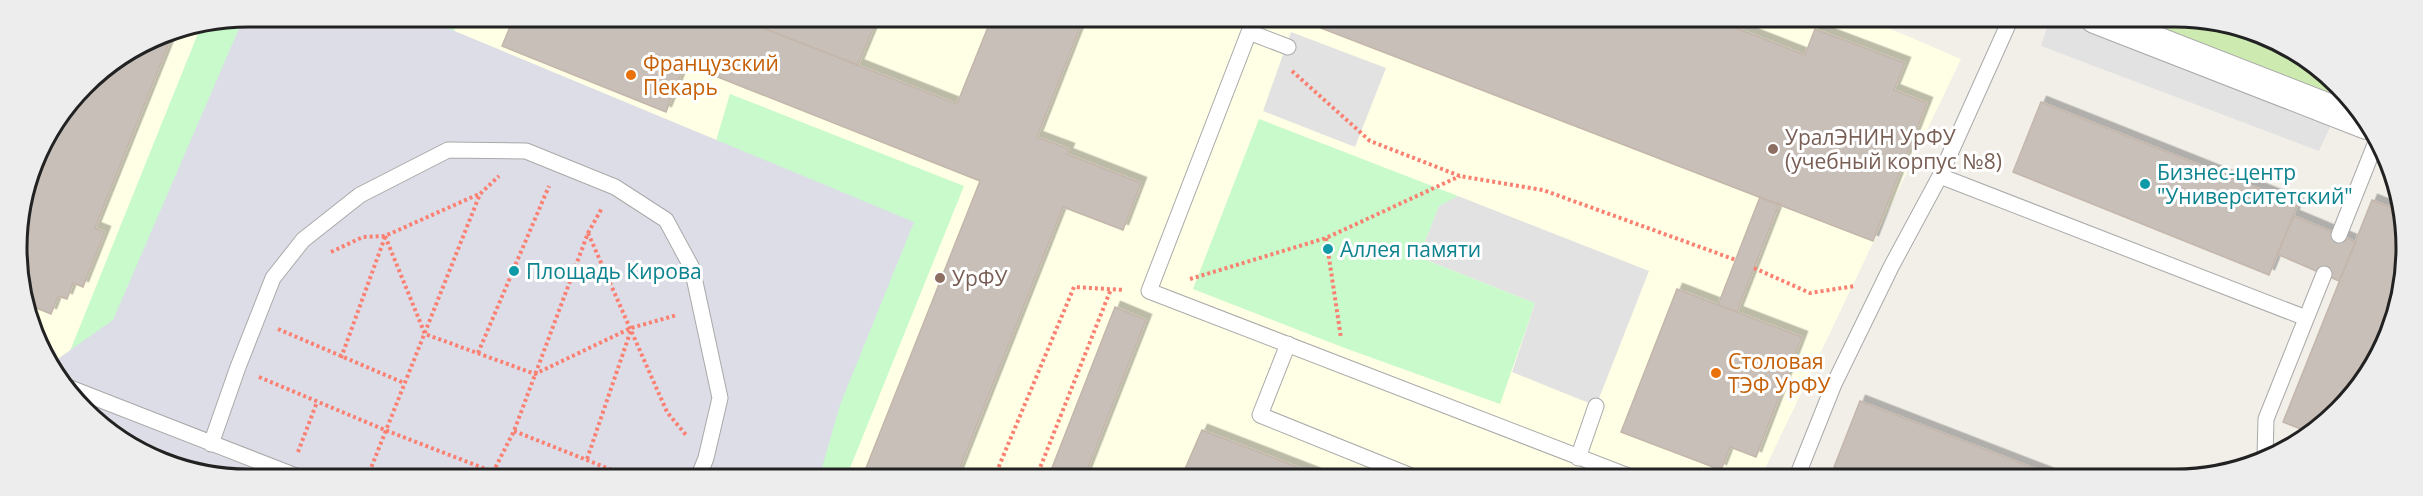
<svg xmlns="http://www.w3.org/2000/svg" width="2423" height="496" font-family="'Open Sans',sans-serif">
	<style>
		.education { fill: #ffffe5 }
		.grass { fill: #cdebb0 }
		.park { fill: #c8facc }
		.parking { fill: #e2e2e2 }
		.plaza { fill: #dddde8 }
		.building { fill: #c7bfb8; stroke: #c4b6ab; stroke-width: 1.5; filter: url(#shadow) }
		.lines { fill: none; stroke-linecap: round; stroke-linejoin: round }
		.service-casing { stroke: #a9a9a9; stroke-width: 17 }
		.minor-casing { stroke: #a9a9a9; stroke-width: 32 }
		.path { stroke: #fa8072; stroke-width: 4; stroke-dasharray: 3 3; stroke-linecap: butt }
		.service { stroke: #fff; stroke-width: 15 }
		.minor { stroke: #fff; stroke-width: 30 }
		.food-dot { fill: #e8710a; stroke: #fff; stroke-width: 2 }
		.education-dot { fill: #8d6e63; stroke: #fff; stroke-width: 2 }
		.culture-dot { fill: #0f9aa8; stroke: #fff; stroke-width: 2 }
		.labels { text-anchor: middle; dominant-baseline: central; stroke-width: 6; stroke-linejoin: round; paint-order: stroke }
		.food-label { font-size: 21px; fill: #c56008; stroke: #fff; text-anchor: start }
		.education-label { font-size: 21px; fill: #785e54; stroke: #fff; text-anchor: start }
		.culture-label { font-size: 21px; fill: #0d838f; stroke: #fff; text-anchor: start }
		.rim { fill: none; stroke: #222; stroke-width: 3 }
	</style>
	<defs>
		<filter id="shadow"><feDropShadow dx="5.5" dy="-5.5" stdDeviation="0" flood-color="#0004"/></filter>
	</defs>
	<rect width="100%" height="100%" fill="#f2efe9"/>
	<path class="education" d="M248,17L1865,18L1961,59L1760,479L218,478L145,455L74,400L29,322L17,233L34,159L85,84L160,34Z"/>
	<path class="grass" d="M2129,18H2205L2290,47L2338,89L2334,98Z"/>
	<path class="park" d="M248,17H459L443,62L66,361L201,26Z
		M730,94L964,186L846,478H726L707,171Z
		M1259,119L1458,196L1439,207L1419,257L1535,303L1500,404L1342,347L1193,289Z"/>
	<path class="parking" d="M2050,18H2057L2331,125L2319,151L2041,46Z
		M1291,32L1386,68L1355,147L1263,111Z
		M1458,196L1649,271L1596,406L1512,372L1535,303L1419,257L1439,206Z"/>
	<path class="plaza" d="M244,17H421L914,222L840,405L819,478H218L145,455L74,400L52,363L113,320Z"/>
	<path class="building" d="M514,17H735L957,104L992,17H1084L1037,137L1069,149L1067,154L1141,183L1123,230L1063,207L956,478H862L980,181L685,64L666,112L502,46Z
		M735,17H878L858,65Z
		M1295,18H1711L1805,55L1815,29L1905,63L1894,90L1927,103L1873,241Z
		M174,31L95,228L105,232L83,287L73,283L67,299L58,296L51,314L26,304L17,233L34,159L85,84L160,34Z
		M2041,102L2298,204L2269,275L2013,172Z
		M1760,197L1779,204L1737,312L1718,305Z
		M2372,200L2400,211L2405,278L2397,302L2370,368L2338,412L2305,435L2306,431L2283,422Z
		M2294,216L2356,242L2339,281L2277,254Z
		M1677,289L1802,337L1756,457L1730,447L1721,470L1621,432Z
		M1115,307L1146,320L1084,478H1048Z
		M1860,401L2062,479H1865L1834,467Z
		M1202,430L1326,478H1181Z"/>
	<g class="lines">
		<g class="service-casing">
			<path id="service" d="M1288,47L1249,32L1149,291L1636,479
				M1940,176L2306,318
				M2339,235L2376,142
				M1288,344L1260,415L1416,478
				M65,386L301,478
				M211,444L238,367L273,278L303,240L360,195L448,150L526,151L615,187L666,220L692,268L720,398L706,458L698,478
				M1578,458L1596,406
				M2263,462L2265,457L2266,419L2324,274
				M1796,479L1834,384L1891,267L1940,176L2011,18"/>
		</g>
		<g class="minor-casing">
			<path id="minor" d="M2095,18L2367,124"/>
		</g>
		<path class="path" d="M1292,71L1370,141L1460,176L1543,190L1736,260
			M588,233L667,412L686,435
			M385,236L425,334L535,374L631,328L677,315
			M1326,238L1341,338
			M331,252L363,237L385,236L479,194
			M1754,268L1810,293L1855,286
			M1190,279L1326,238L1460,176
			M278,329L404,383
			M478,353L549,186
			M341,358L385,237
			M259,377L385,430L509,478
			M514,431L632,478
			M298,452L317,402
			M587,459L631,330
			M367,478L480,194L499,176
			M490,478L514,431L588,233L602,208
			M994,478L1074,287L1124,290
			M1036,478L1111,289"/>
		<use href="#service" class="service"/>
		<use href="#minor" class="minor"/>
	</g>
	<g class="food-dot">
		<circle cx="631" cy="75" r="6"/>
		<circle cx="1716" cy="373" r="6"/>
	</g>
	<g class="education-dot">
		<circle cx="1773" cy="149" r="6"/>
		<circle cx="940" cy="278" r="6"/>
	</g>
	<g class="culture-dot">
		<circle cx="2145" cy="184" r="6"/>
		<circle cx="1328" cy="249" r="6"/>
		<circle cx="514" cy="271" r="6"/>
	</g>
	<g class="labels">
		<g class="food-label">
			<text x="643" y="63">Французский<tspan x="643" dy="24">Пекарь</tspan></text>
			<text x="1728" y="361">Столовая<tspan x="1728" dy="24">ТЭФ УрФУ</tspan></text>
		</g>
		<g class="education-label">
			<text x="1785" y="137">УралЭНИН УрФУ<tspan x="1785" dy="24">(учебный корпус №8)</tspan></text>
			<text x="952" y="278">УрФУ</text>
		</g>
		<g class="culture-label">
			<text x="2157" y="172">Бизнес-центр<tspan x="2157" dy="24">"Университетский"</tspan></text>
			<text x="1340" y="249">Аллея памяти</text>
			<text x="526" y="271">Площадь Кирова</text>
		</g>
	</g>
	<path d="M0 0H2423V496H0ZM248 27H2175A221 221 0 0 1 2396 248V248A221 221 0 0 1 2175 469H248A221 221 0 0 1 27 248V248A221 221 0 0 1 248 27Z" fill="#ededed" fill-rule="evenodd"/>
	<path class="rim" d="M248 27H2175A221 221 0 0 1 2396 248V248A221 221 0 0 1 2175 469H248A221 221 0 0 1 27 248V248A221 221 0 0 1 248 27Z"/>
</svg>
